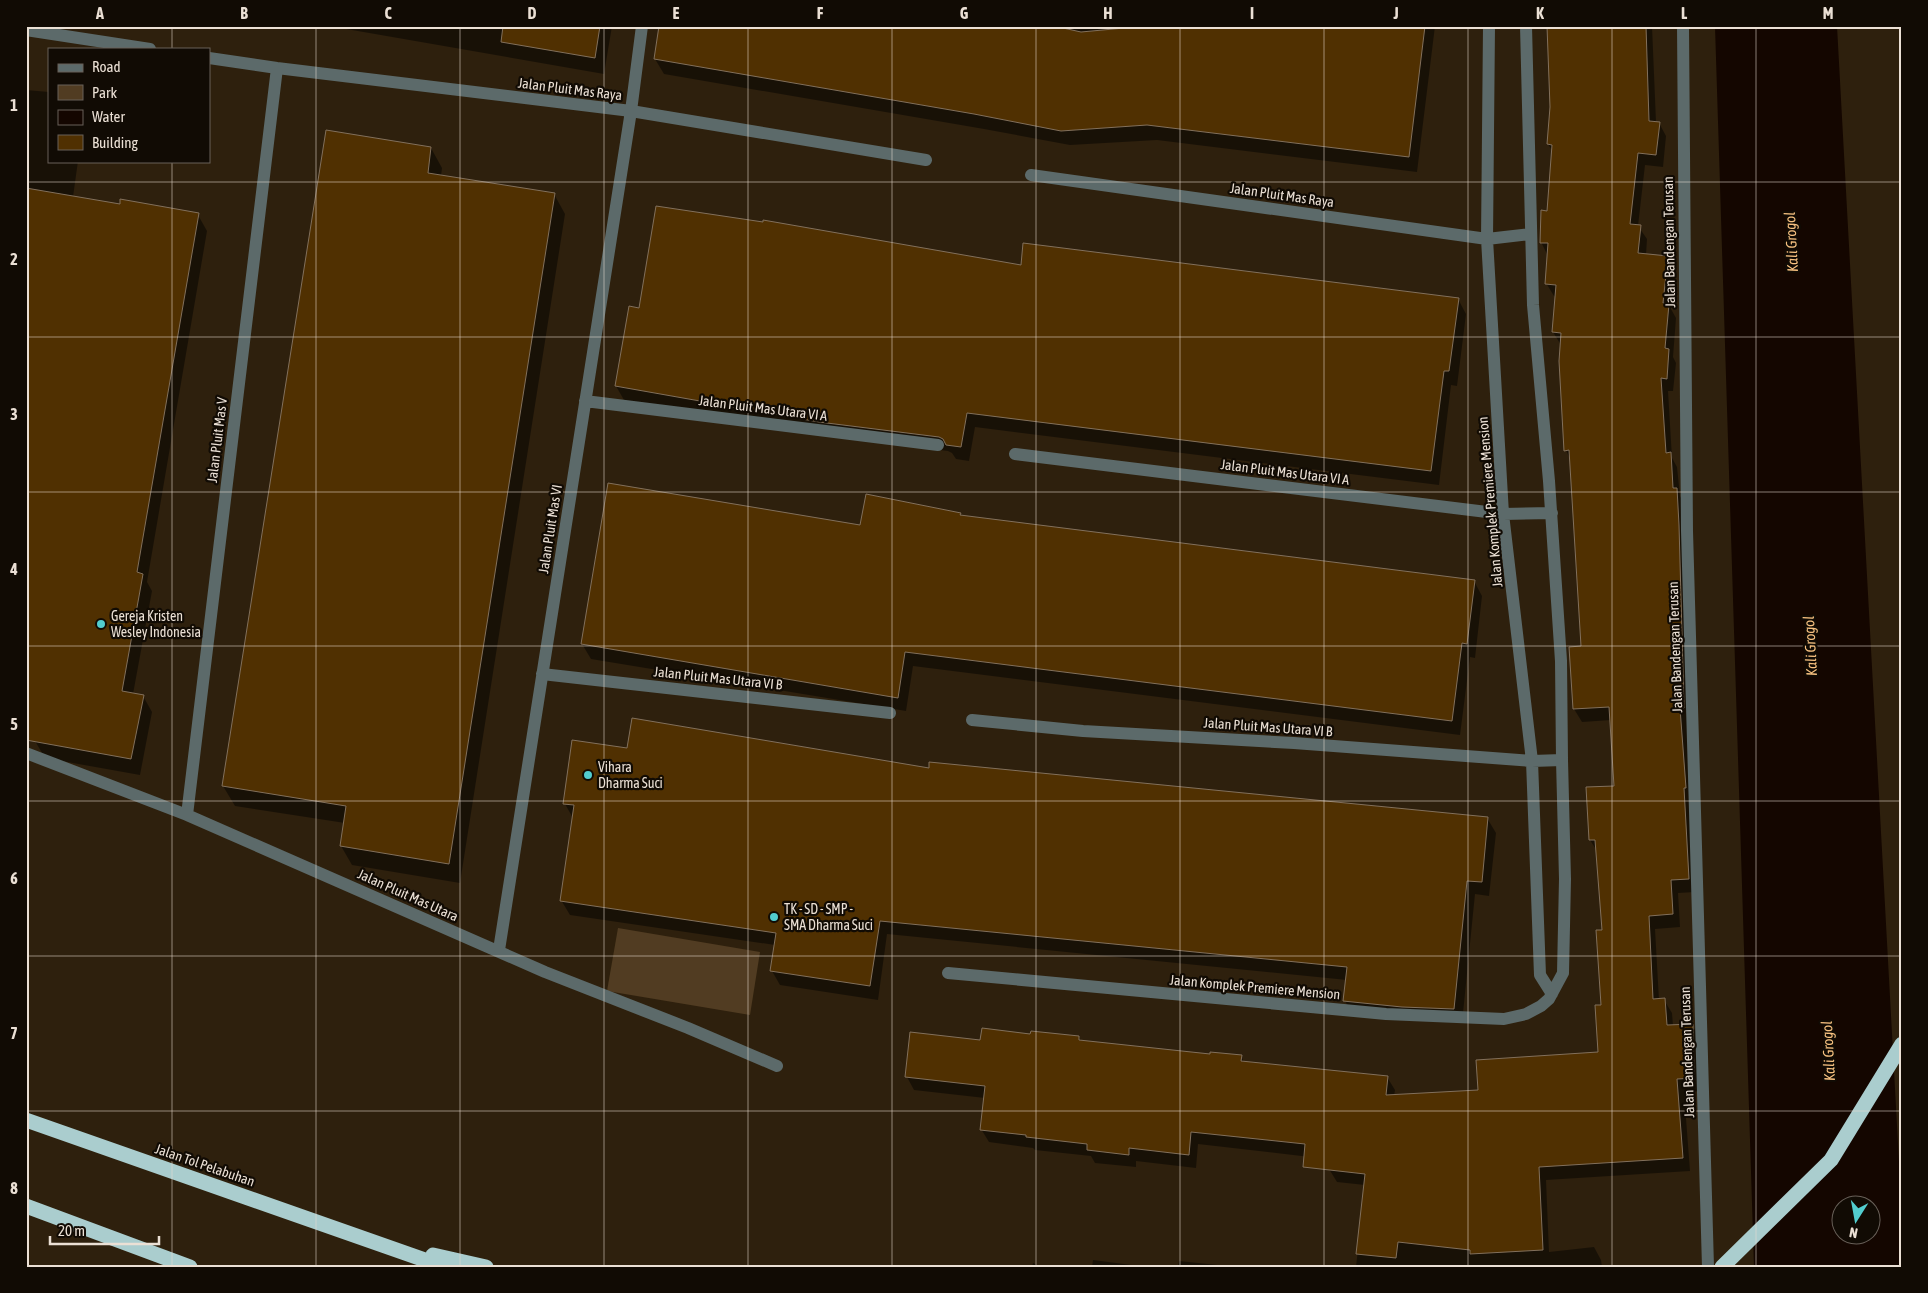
<svg xmlns="http://www.w3.org/2000/svg" width="1928" height="1293" font-family="'Asap Condensed',sans-serif">
	<style>
		.green { fill: #513c22 }
		.water { fill: #140600; fill-rule: evenodd }
		.shadow { fill: #0007 }
		.building { fill: #503001; stroke: #82705c }
		.lines { fill: none; stroke-linecap: round; stroke-linejoin: round }
		.minor { stroke: #5c6a6a; stroke-width: 12 }
		.motorway { stroke: #aacdce; stroke-width: 15 }
		.grid { fill: none; stroke: #ebe0d5; stroke-width: 1; stroke-opacity: 0.55 }
		.poi-dot { fill: #52cdcf; stroke: #110b04; stroke-width: 2 }
		.labels { text-anchor: middle; dominant-baseline: central; stroke-width: 4.5; stroke-linejoin: round; paint-order: stroke }
		.street-label { font-size: 14px; fill: #ebe0d5; stroke: #110b04 }
		.poi-label { font-size: 14px; fill: #ebe0d5; stroke: #110b04; text-anchor: start }
		.water-label { font-size: 15px; font-style: italic; fill: #f7c180; stroke: #110b04 }
		.neatline { fill: none; stroke: #ebe0d5; stroke-width: 2 }
		.grid-label { font-size: 16px; text-anchor: middle; font-weight: bold; fill: #ebe0d5 }
	</style>
	<rect width="100%" height="100%" fill="#2e200d"/>
	<path class="green" d="M618,928L760,952L750,1015L607,991Z"/>
	<path class="water" d="M1715,26H1837L1902,1217V1267H1754ZM1840,1206H1870V1236H1840Z"/>
	<path class="shadow" d="M329,26H612L604,74Z
		M661,26H1435L1417,172L1157,140L1070,145L984,129L664,74L655,59Z
		M1548,26H1652L1656,122L1659,123L1666,136L1663,167L1645,165L1638,226L1647,239L1646,255L1668,257L1675,270L1671,309L1676,318L1673,357L1676,363L1673,391H1668L1672,458L1677,467L1680,496L1683,502L1695,892L1678,893L1680,927L1655,929L1659,1000H1664L1672,1013L1673,1026L1692,1025L1700,1038L1701,1091L1684,1092L1690,1171L1546,1180L1549,1252L1594,1247L1601,1260L1602,1267H1356L1365,1185L1337,1182L1329,1169L1310,1157L1198,1144L1196,1168L1136,1161V1167L1095,1163L1091,1156L1035,1150L1033,1148L989,1142L981,1129L985,1098L914,1090L907,1077L981,1041L1032,1035L1079,1037L1082,1042L1211,1055L1241,1056L1244,1062L1387,1077L1395,1090L1394,1096L1479,1091L1600,1053L1603,1006V931L1597,851L1590,840L1587,788L1615,787L1611,720L1582,722L1574,709L1570,648L1582,647L1570,459L1566,450L1561,345L1553,332L1556,297L1554,296L1546,283L1548,256L1541,242L1548,212L1553,152L1548,144L1551,107Z
		M26,90L49,92V161H78L73,197L121,205L198,215L207,231L147,582L152,591L133,694L143,696L152,712L140,775L45,758L35,741L26,700Z
		M327,132L431,148L442,168L441,176L554,194L565,214L460,883L352,865L341,846L345,823L235,806L223,786Z
		M1022,267L1458,299L1466,314L1457,386L1451,385L1439,485L975,427L969,461L956,459L952,453L948,451L828,436L624,400L616,386L640,310Z
		M609,484L861,527L960,514L961,516L1474,581L1482,596L1475,658L1470,657L1460,735L913,666L906,711L591,659L582,644Z
		M628,749L930,769L1487,818L1496,833L1489,896L1475,894L1462,1023L1353,1015L1345,1001L1347,980L887,934L878,1000L780,985L772,971L775,945L570,915L561,900L573,818L565,804Z
		M1093,1260L1147,1267H1092Z
		M1179,1261L1227,1266L1228,1267H1178Z
		M1033,1263L1041,1267H1032Z"/>
	<path class="building" d="M503,26H600L595,58L501,42Z
		M659,26H1054L1081,32L1146,26H1425L1409,157L1147,125L1061,131L974,114L654,59Z
		M1547,26H1646L1649,121L1660,122L1656,155L1638,153L1630,224L1641,225L1638,253L1668,256L1663,303L1669,304L1665,348L1669,349L1667,379L1661,378L1666,453L1671,452L1673,488H1677L1679,525L1684,708H1680L1686,788H1684L1689,879L1671,880L1673,914L1649,916L1653,999L1665,998L1667,1025L1693,1024L1694,1078L1677,1079L1683,1158L1539,1167L1543,1250L1470,1254V1250L1398,1242L1396,1258L1356,1254L1365,1174L1303,1167L1305,1144L1191,1132L1189,1155L1129,1148V1155L1087,1150V1144L1026,1137V1135L980,1130L985,1086L905,1077L910,1032L980,1040L982,1028L1030,1034L1031,1031L1079,1036V1040L1210,1054V1052L1242,1055L1241,1061L1388,1076L1386,1095L1478,1090L1476,1060L1598,1052L1595,1005H1601L1596,930H1602L1595,840H1589L1586,787L1614,786L1609,707L1573,709L1569,647L1581,646L1569,450L1564,451L1559,361L1561,333L1552,332L1556,285L1545,284L1548,243H1540L1541,210L1547,211L1552,145L1547,144L1550,107Z
		M326,130L431,147L428,173L555,193L449,864L340,846L346,806L222,786Z
		M26,188L120,204V199L199,213L137,572L143,574L122,691L144,695L131,759L26,740Z
		M656,206L763,222V220L1021,265L1023,243L1459,298L1449,371H1444L1431,471L967,413L961,447L946,445L943,439L939,437L819,422L615,386L629,306L639,308Z
		M608,483L860,525L866,494L961,513L960,515L1475,580L1467,644L1462,643L1452,721L905,652L898,698L581,644Z
		M632,718L929,768V762L1488,817L1482,882L1467,881L1454,1009L1402,1007L1343,1001L1347,967L880,921L870,986L770,971L776,933L560,901L574,805L563,804L572,740L627,748Z"/>
	<g class="lines">
		<path class="minor" d="M1489,26L1487,239L1503,514L1532,761L1540,975L1552,994
			M1683,26L1687,531L1708,1267
			M26,30L150,49
			M209,58L277,68L631,111L926,160
			M1031,175L1487,239L1530,234
			M585,401L938,445
			M1015,454L1503,514L1552,513
			M542,674L890,713
			M972,720L1083,731L1294,743L1532,761L1562,760
			M26,753L187,815L545,972L688,1028L777,1066
			M187,815L277,68
			M499,950L631,111L642,26
			M948,973L1386,1014L1504,1019L1526,1014L1541,1006L1549,999L1563,973L1565,879L1562,760L1561,661L1549,481L1533,305L1526,26"/>
		<path class="motorway" d="M26,1120L445,1267
			M26,1206L190,1267
			M433,1255L486,1267
			M1722,1267L1831,1160L1902,1044"/>
	</g>
	<path class="grid" d="M172,26V49M316,26V1267M460,26V1267M604,26V1267M748,26V1267M892,26V1267M1036,26V1267M1180,26V1267M1324,26V1267M1468,26V1267M1612,26V1267M1756,26V1267M172,161V1267M26,182H1902M26,337H1902M26,492H1902M26,646H1902M26,801H1902M26,956H1902M26,1111H1902"/>
	<g class="poi-dot">
		<circle cx="101" cy="624" r="5"/>
		<circle cx="588" cy="775" r="5"/>
		<circle cx="774" cy="917" r="5"/>
	</g>
	<g class="labels">
		<g class="street-label">
			<text transform="translate(570 89) rotate(7)">Jalan Pluit Mas Raya</text>
			<text transform="translate(1282 195) rotate(8)">Jalan Pluit Mas Raya</text>
			<text transform="translate(1669 242) rotate(-91)">Jalan Bandengan Terusan</text>
			<text transform="translate(763 408) rotate(7)">Jalan Pluit Mas Utara VI A</text>
			<text transform="translate(217 440) rotate(-83)">Jalan Pluit Mas V</text>
			<text transform="translate(1285 472) rotate(7)">Jalan Pluit Mas Utara VI A</text>
			<text transform="translate(1490 502) rotate(-95)">Jalan Komplek Premiere Mension</text>
			<text transform="translate(550 529) rotate(-81)">Jalan Pluit Mas VI</text>
			<text transform="translate(1675 647) rotate(-92)">Jalan Bandengan Terusan</text>
			<text transform="translate(718 678) rotate(6)">Jalan Pluit Mas Utara VI B</text>
			<text transform="translate(1268 727) rotate(4)">Jalan Pluit Mas Utara VI B</text>
			<text transform="translate(408 895) rotate(24)">Jalan Pluit Mas Utara</text>
			<text transform="translate(1255 987) rotate(5)">Jalan Komplek Premiere Mension</text>
			<text transform="translate(1687 1052) rotate(-92)">Jalan Bandengan Terusan</text>
			<text transform="translate(205 1165) rotate(19)">Jalan Tol Pelabuhan</text>
		</g>
		<g class="poi-label">
			<text x="111" y="616">Gereja Kristen<tspan x="111" dy="16">Wesley Indonesia</tspan></text>
			<text x="598" y="767">Vihara<tspan x="598" dy="16">Dharma Suci</tspan></text>
			<text x="784" y="909">TK - SD - SMP -<tspan x="784" dy="16">SMA Dharma Suci</tspan></text>
		</g>
		<g class="water-label">
			<text transform="translate(1791 242) rotate(-93)">Kali Grogol</text>
			<text transform="translate(1810 646) rotate(-93)">Kali Grogol</text>
			<text transform="translate(1828 1051) rotate(-93)">Kali Grogol</text>
		</g>
	</g>
	<rect width="1928" height="1293" fill="none" stroke="#110b04" stroke-width="55"/>
	<rect x="48" y="48" width="162" height="115" fill="#110b04" stroke="#686058"/>
	<rect x="58" y="64" width="25" height="8" fill="#5c6a6a" stroke="#686058"/>
	<text x="92" y="72" font-size="15" fill="#ebe0d5">Road</text>
	<rect x="58" y="85" width="25" height="15" fill="#513c22" stroke="#686058"/>
	<text x="92" y="98" font-size="15" fill="#ebe0d5">Park</text>
	<rect x="58" y="110" width="25" height="15" fill="#140600" stroke="#686058"/>
	<text x="92" y="122" font-size="15" fill="#ebe0d5">Water</text>
	<rect x="58" y="135" width="25" height="15" fill="#503001" stroke="#686058"/>
	<text x="92" y="148" font-size="15" fill="#ebe0d5">Building</text>
	<g transform="translate(1856 1220) rotate(191)"><circle r="24" fill="#110b04" stroke="#686058"/>
	<path d="M0-4L9 19L0 12L-9 19Z" fill="#52cdcf"/>
	<text y="-8" font-size="14" font-weight="bold" text-anchor="middle" fill="#ebe0d5">N</text>
	</g>
	<path d="M50 1236v8h109v-8" fill="none" stroke="#ebe0d5" stroke-width="2.5"/>
	<text x="58" y="1236" font-size="15" fill="#ebe0d5" stroke="#110b04" stroke-width="4" paint-order="stroke">20 m</text>
	<rect x="28" y="28" width="1872" height="1238" class="neatline"/>
	<g class="grid-label">
		<text x="100" y="19">A</text>
		<text x="244" y="19">B</text>
		<text x="388" y="19">C</text>
		<text x="532" y="19">D</text>
		<text x="676" y="19">E</text>
		<text x="820" y="19">F</text>
		<text x="964" y="19">G</text>
		<text x="1108" y="19">H</text>
		<text x="1252" y="19">I</text>
		<text x="1396" y="19">J</text>
		<text x="1540" y="19">K</text>
		<text x="1684" y="19">L</text>
		<text x="1828" y="19">M</text>
		<text x="14" y="111">1</text>
		<text x="14" y="265">2</text>
		<text x="14" y="420">3</text>
		<text x="14" y="575">4</text>
		<text x="14" y="730">5</text>
		<text x="14" y="884">6</text>
		<text x="14" y="1039">7</text>
		<text x="14" y="1194">8</text>
	</g>
</svg>
